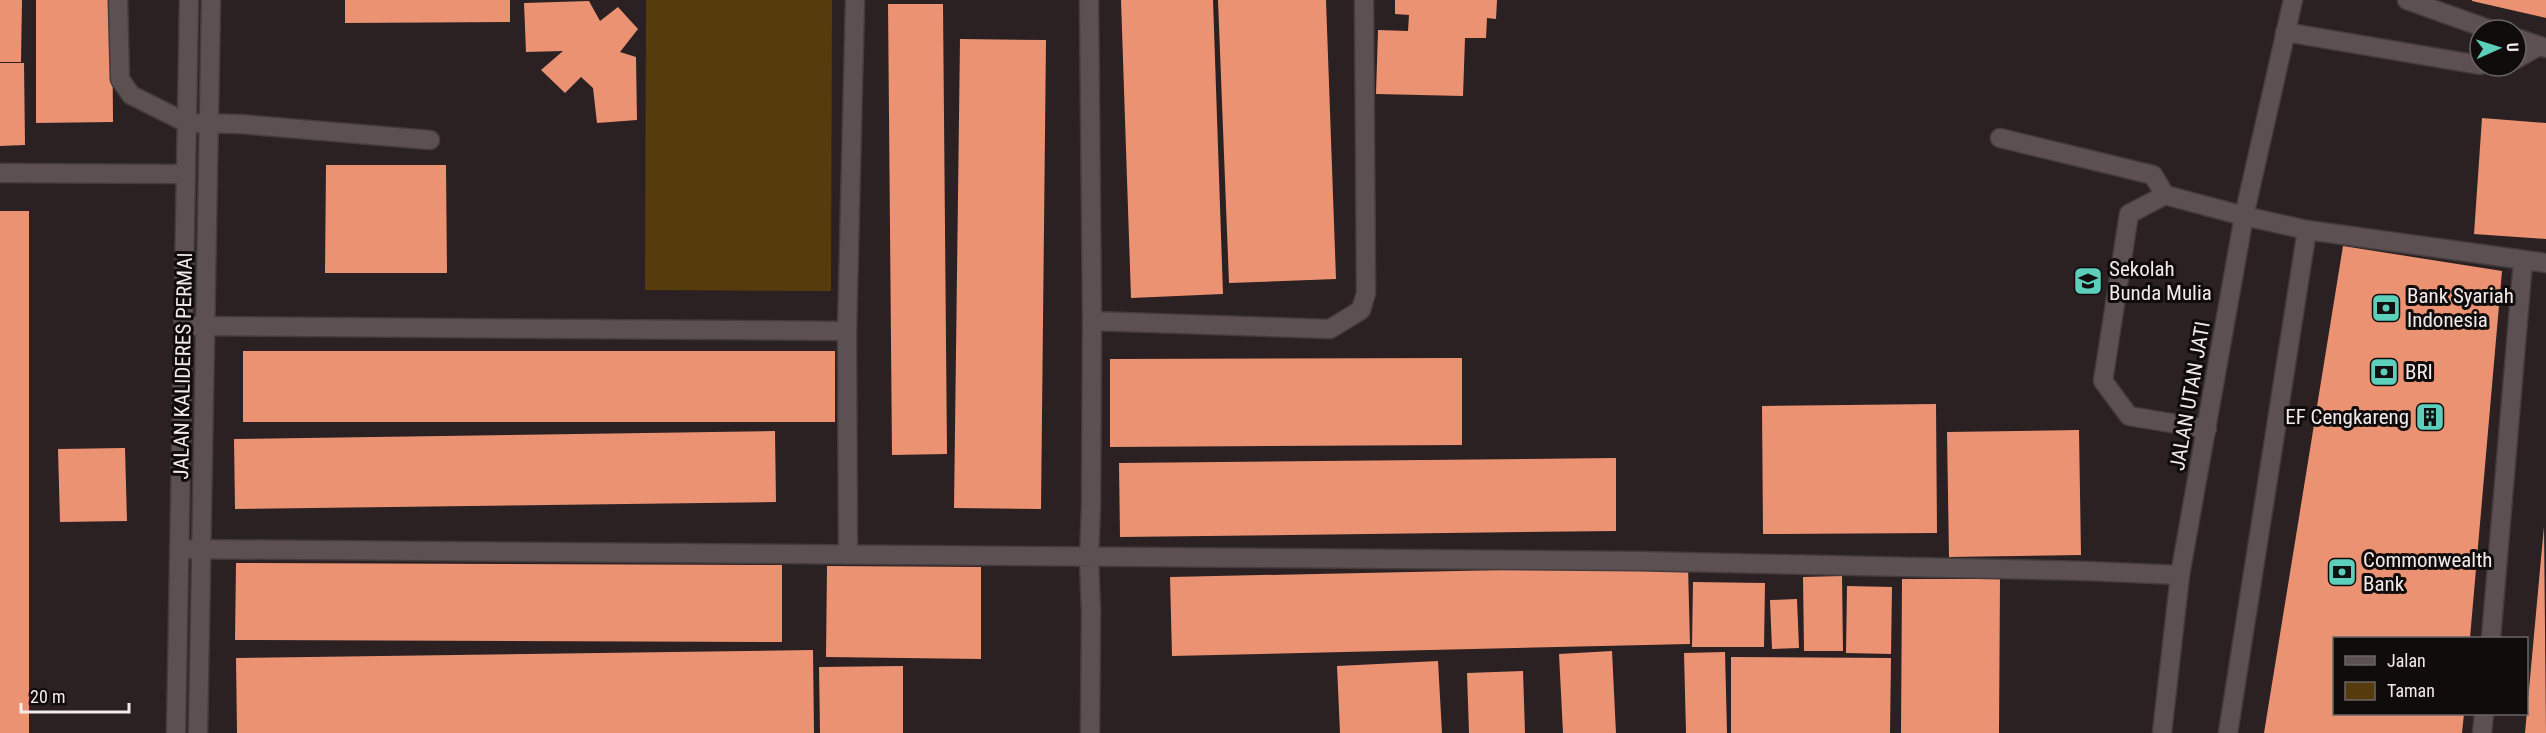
<svg xmlns="http://www.w3.org/2000/svg" width="2546" height="733" font-family="'Roboto Condensed',sans-serif">
	<style>
		.green { fill: #563b0d }
		.building { fill: #eb9272 }
		.lines { fill: none; stroke-linecap: round; stroke-linejoin: round }
		.lane-casing { stroke: #443b3d; stroke-width: 21 }
		.street-casing { stroke: #443b3d; stroke-width: 21 }
		.secondary-casing { stroke: #443b3d; stroke-width: 21 }
		.lane { stroke: #5c5052; stroke-width: 18 }
		.street { stroke: #5c5052; stroke-width: 18 }
		.secondary { stroke: #5c5052; stroke-width: 18 }
		.labels { text-anchor: middle; dominant-baseline: central; stroke-width: 6; stroke-linejoin: round; paint-order: stroke }
		.poi-label { font-size: 21px; fill: #f2eaeb; stroke: #100c0c; text-anchor: start }
		.street-label { font-size: 21px; fill: #f2eaeb; stroke: #100c0c }
	</style>
	<rect width="100%" height="100%" fill="#2b2022"/>
	<path class="green" d="M646,0H832L831,291L645,290Z"/>
	<path class="building" d="M0,0H22L21,62H0Z
		M36,0H112L113,122L36,123Z
		M345,0H510V22L345,23Z
		M1121,0H1213L1223,294L1131,298Z
		M1218,0H1326L1336,279L1229,283Z
		M1395,0H1497L1496,19L1487,18L1486,38H1465L1463,96L1376,94L1378,30L1408,31L1409,15L1395,14Z
		M2472,0H2546V18L2472,1Z
		M589,1L600,21L618,7L638,29L620,52L636,57L637,120L597,123L593,88L581,77L565,93L541,70L563,51L526,52L524,3Z
		M888,4H943L947,454L892,455Z
		M960,39L1046,40L1041,509L954,508Z
		M0,63H24L25,145L0,146Z
		M2482,118L2546,123V239L2474,234Z
		M326,165H446L447,273H325Z
		M0,211H29V733H0Z
		M2343,246L2502,271L2470,638H2334V714H2464L2462,733H2264Z
		M243,351H835V422H243Z
		M1462,358V445L1110,447V359Z
		M1936,404L1937,533L1763,534L1762,406Z
		M2079,430L2081,555L1949,557L1947,432Z
		M775,431L776,502L235,509L234,439Z
		M125,448L127,521L60,522L58,449Z
		M1616,458V531L1120,537L1119,463Z
		M2544,526L2546,733H2525Z
		M236,563L782,565V642L235,640Z
		M827,566L981,567V659L826,657Z
		M1688,566L1690,644L1172,656L1170,577Z
		M1842,576L1843,651H1804L1803,577Z
		M1902,579H2000L1999,733H1901Z
		M1693,582L1765,583L1764,647H1692Z
		M1847,586L1892,587L1891,654L1846,653Z
		M1797,599L1799,648L1772,649L1770,600Z
		M813,650L814,733H237L236,658Z
		M1612,651L1616,733H1563L1559,654Z
		M1725,652L1727,733H1686L1684,653Z
		M1731,657L1891,658L1890,733H1731Z
		M1438,661L1442,733H1340L1337,666Z
		M903,666V733H820L819,667Z
		M1523,671L1525,733H1469L1467,673Z"/>
	<g class="lines">
		<g class="lane-casing">
			<path id="lane" d="M118,0L120,79L131,95L187,123L240,124L430,140
				M2407,0L2491,30
				M2285,32L2480,65
				M2516,38L2546,48
				M2516,59L2539,46
				M2000,138L2153,175L2165,195
				M2207,429L2129,416L2103,381L2129,214L2165,195L2244,216L2307,230L2546,263
				M2491,638L2523,261
				M2228,733L2307,230
				M2482,733L2484,714"/>
		</g>
		<g class="street-casing">
			<path id="street" d="M1089,0L1092,321L1091,507L1089,558L1091,611L1090,733
				M0,173L186,174
				M1092,321L1330,329L1361,310L1366,293L1364,0
				M184,326L847,331
				M179,549L1638,561L2086,571L2180,575
				M848,553L847,331L855,0"/>
		</g>
		<g class="secondary-casing">
			<path id="secondary" d="M176,733L189,0
				M198,733L211,0
				M2162,733L2180,575L2244,216L2293,0"/>
		</g>
		<use href="#lane" class="lane"/>
		<use href="#street" class="street"/>
		<use href="#secondary" class="secondary"/>
	</g>
	<defs>
		<g id="school-square" transform="scale(1.5)"><rect x="-9" y="-9" width="18" height="18" rx="4" fill="#5cceba" stroke="#100c0c"/><path d="M0-5L7-2L0 1L-7-2ZM-4 1L0 2.5L4 1V4Q0 6-4 4Z" fill="#111"/></g>
		<g id="bank-square" transform="scale(1.5)"><rect x="-9" y="-9" width="18" height="18" rx="4" fill="#5cceba" stroke="#100c0c"/><path d="M-6-4H6V4H-6ZM0-2.3a2.3 2.3 0 1 0 0 4.6a2.3 2.3 0 1 0 0-4.6Z" fill="#111"/></g>
		<g id="building-square" transform="scale(1.5)"><rect x="-9" y="-9" width="18" height="18" rx="4" fill="#5cceba" stroke="#100c0c"/><path d="M-4-6H4V6H1V3H-1V6H-4ZM-2.5-4.3h1.7v1.8h-1.7ZM.8-4.3h1.7v1.8H.8ZM-2.5-1h1.7V.8h-1.7ZM.8-1h1.7V.8H.8Z" fill="#111"/></g>
	</defs>
	<g fill-rule="evenodd">
		<use href="#school-square" x="2088" y="281"/>
		<use href="#bank-square" x="2386" y="308"/>
		<use href="#bank-square" x="2384" y="372"/>
		<use href="#building-square" x="2430" y="417"/>
		<use href="#bank-square" x="2342" y="572"/>
	</g>
	<g class="labels">
		<g class="poi-label">
			<text x="2109" y="269">Sekolah<tspan x="2109" dy="24">Bunda Mulia</tspan></text>
			<text x="2407" y="296">Bank Syariah<tspan x="2407" dy="24">Indonesia</tspan></text>
			<text x="2405" y="372">BRI</text>
			<text x="2409" y="417" text-anchor="end">EF Cengkareng</text>
			<text x="2363" y="560">Commonwealth<tspan x="2363" dy="24">Bank</tspan></text>
		</g>
		<g class="street-label">
			<text transform="translate(183 366) rotate(-89)">JALAN KALIDERES PERMAI</text>
			<text transform="translate(2190 396) rotate(-80)">JALAN UTAN JATI</text>
		</g>
	</g>
	<rect x="2333" y="637" width="195" height="78" fill="#100c0c" stroke="#6a6565" stroke-width="1.5"/>
	<rect x="2345" y="656" width="30" height="9" fill="#5c5052" stroke="#6a6565" stroke-width="1.5"/>
	<text x="2387" y="667" font-size="18" fill="#f2eaeb">Jalan</text>
	<rect x="2345" y="682" width="30" height="18" fill="#563b0d" stroke="#6a6565" stroke-width="1.5"/>
	<text x="2387" y="697" font-size="18" fill="#f2eaeb">Taman</text>
	<g transform="translate(2498 48) rotate(87)"><circle r="28" fill="#100c0c" stroke="#6a6565" stroke-width="1.5"/>
	<path d="M0-4.5L10 22L0 15L-10 22Z" fill="#5cceba"/>
	<text y="-9" font-size="16" font-weight="bold" text-anchor="middle" fill="#f2eaeb">U</text>
	</g>
	<path d="M21 703v9h108v-9" fill="none" stroke="#f2eaeb" stroke-width="3"/>
	<text x="30" y="703" font-size="18" fill="#f2eaeb" stroke="#100c0c" stroke-width="4.5" paint-order="stroke">20 m</text>
</svg>
